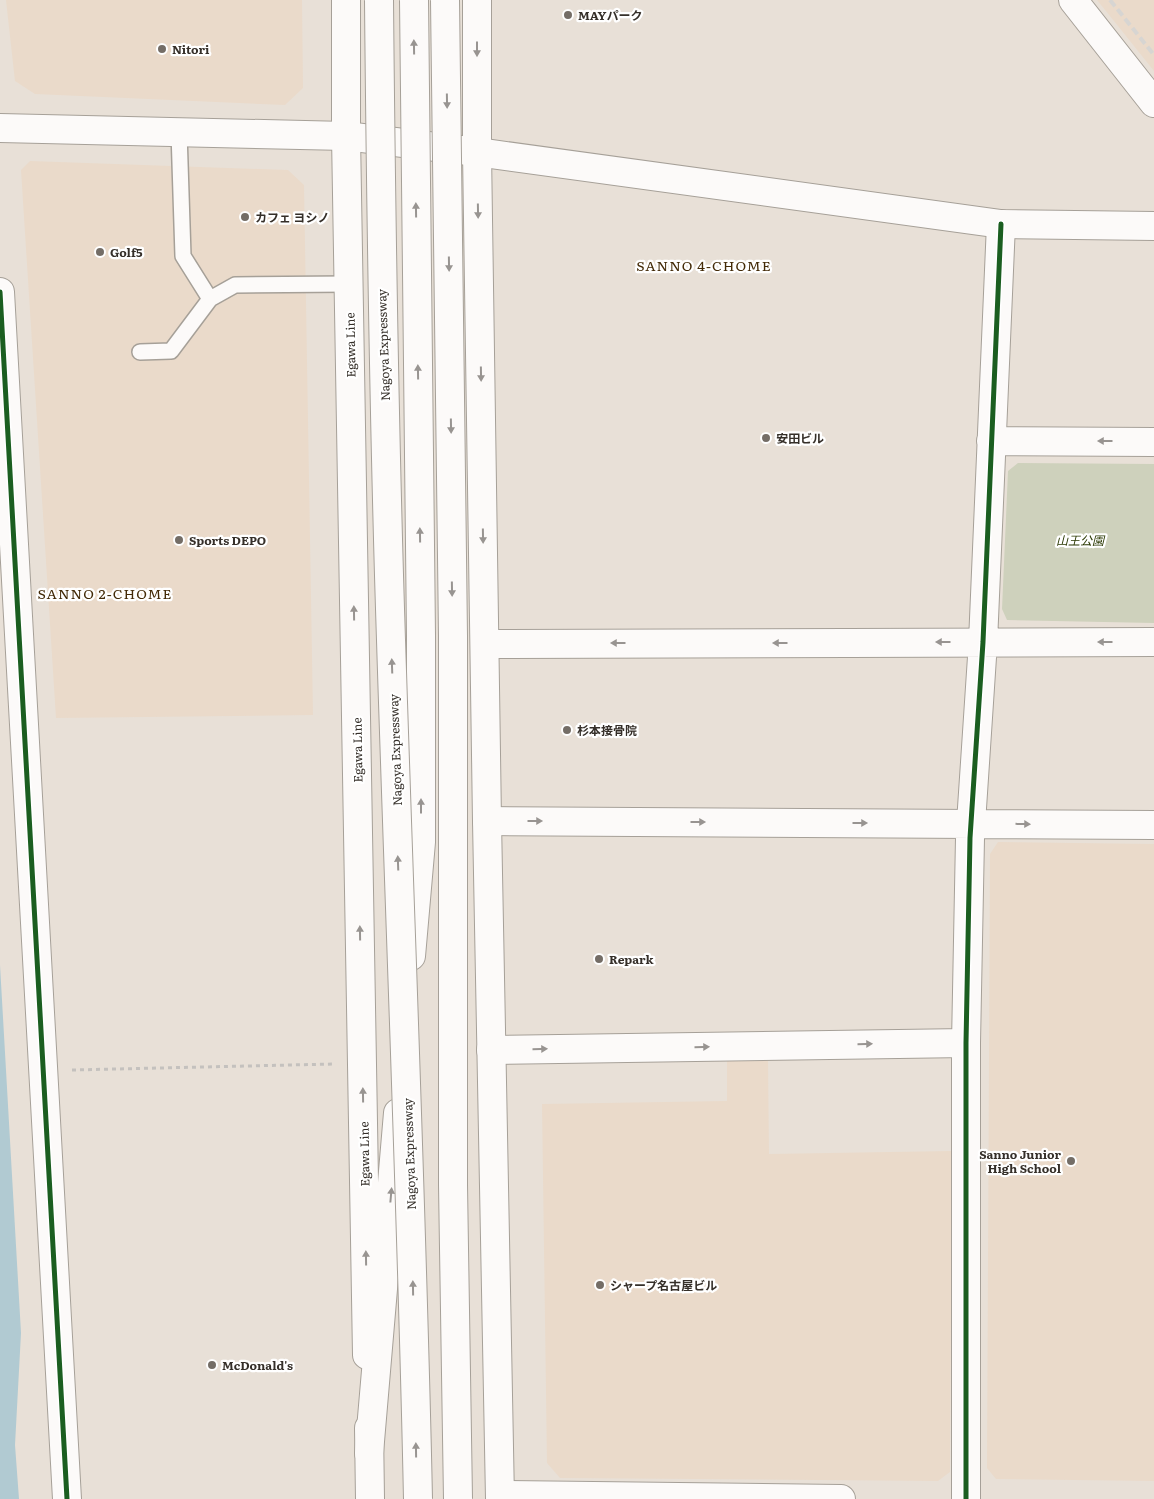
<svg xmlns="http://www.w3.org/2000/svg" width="1154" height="1499" font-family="Literata,'Noto Sans JP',serif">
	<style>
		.built { fill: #eadaca }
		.green { fill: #ced1bc }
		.water { fill: #b1cad2 }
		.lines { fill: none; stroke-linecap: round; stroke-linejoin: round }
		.lane-casing { stroke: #a6a098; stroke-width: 18 }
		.street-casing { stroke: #a6a098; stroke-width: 30 }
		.secondary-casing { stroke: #a6a098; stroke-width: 30 }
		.primary-casing { stroke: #a6a098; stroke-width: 30 }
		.highway-casing { stroke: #a6a098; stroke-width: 30 }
		.path { stroke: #c4c1be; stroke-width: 3; stroke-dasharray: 4 4; stroke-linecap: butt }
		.lane { stroke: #fcfaf9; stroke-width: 15 }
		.street { stroke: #fcfaf9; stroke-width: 28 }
		.secondary { stroke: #fcfaf9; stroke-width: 28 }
		.primary { stroke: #fcfaf9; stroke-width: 28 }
		.highway { stroke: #fcfaf9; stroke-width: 28 }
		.rail { stroke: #d7d5d2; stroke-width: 4; stroke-dasharray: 8 4; stroke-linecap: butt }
		.highway-bridge-casing { stroke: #a6a098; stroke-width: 30; stroke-linecap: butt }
		.highway-bridge { stroke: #fcfaf9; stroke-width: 28 }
		.cycleway-casing { stroke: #fff; stroke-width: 8 }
		.cycleway { stroke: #1b5e20; stroke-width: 5 }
		.oneway { fill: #989491 }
		.poi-dot { fill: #746d66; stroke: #fff; stroke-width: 2 }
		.labels { text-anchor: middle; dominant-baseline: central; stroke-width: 4.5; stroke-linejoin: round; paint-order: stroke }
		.poi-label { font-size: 12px; font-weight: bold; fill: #352f29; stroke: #fff; text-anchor: start }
		.street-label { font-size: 12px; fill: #352f29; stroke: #fff }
		.park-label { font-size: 12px; font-style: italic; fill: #293700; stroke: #fff }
		.neighbourhood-label { font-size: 14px; letter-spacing: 1px; fill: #432a07; stroke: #fff }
	</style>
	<rect width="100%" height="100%" fill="#e8e0d7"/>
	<path class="built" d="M6,0H302L303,88L285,105L35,94L15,81Z
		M1097,0H1154V71L1118,26Z
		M30,161L288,170L304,185L313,715L56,718L21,170Z
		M998,842L1154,844V1481L996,1479L987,1468L990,854Z
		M727,1061H768L769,1154L952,1151L950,1472L938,1481L560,1478L547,1463L542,1104L727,1101Z"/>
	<path class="green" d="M1018,463L1154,464V623L1007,620L1002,609L1008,471Z"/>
	<path class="water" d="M0,965L21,1333L15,1445L19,1499H0Z"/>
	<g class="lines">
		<g class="lane-casing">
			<path id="lane" d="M179,132L183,256L210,299
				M140,352L171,351L210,299L235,285L349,284"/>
		</g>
		<g class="street-casing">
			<path id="street" d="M0,292L67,1499
				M991,441L1154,442
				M485,644L1154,642
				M487,821L1154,825
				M491,1050L966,1043
				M500,1495L841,1499
				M966,1499V1043L970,838L983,642L1001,224"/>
		</g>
		<g class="secondary-casing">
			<path id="secondary" d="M1073,0L1154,103
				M0,128L346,136L477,152L1001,224L1154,226"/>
		</g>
		<g class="primary-casing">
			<path id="primary" d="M346,0V136L367,1355
				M477,0V152L487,821L500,1499
				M369,1428L370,1499"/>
		</g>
		<g class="highway-casing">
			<path id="highway" d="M411,956L421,842V636
				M369,1453L398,1113"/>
		</g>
		<path class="path" d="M72,1070L334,1064"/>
		<use href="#lane" class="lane"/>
		<use href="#street" class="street"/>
		<use href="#secondary" class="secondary"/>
		<use href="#primary" class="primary"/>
		<use href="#highway" class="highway"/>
		<path class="rail" d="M1110,0L1154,55"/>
		<g class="highway-bridge-casing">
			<path id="highway-bridge" d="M379,0C381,214 384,427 391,640C400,927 412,1213 418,1499
				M414,0L421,636
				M445,0L453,636V1185L458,1499"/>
		</g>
		<use href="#highway-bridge" class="highway-bridge"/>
		<g class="cycleway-casing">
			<path id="cycleway" d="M0,292L67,1499
				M966,1499V1043L970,838L983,642L1001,224"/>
		</g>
		<use href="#cycleway" class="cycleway"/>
	</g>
	<defs><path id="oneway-solid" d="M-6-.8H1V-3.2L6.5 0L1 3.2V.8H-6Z" transform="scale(1.25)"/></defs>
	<g class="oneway">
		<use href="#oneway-solid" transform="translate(414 47) rotate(-91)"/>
		<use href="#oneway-solid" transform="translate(477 49) rotate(90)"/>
		<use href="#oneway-solid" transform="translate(447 101) rotate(89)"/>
		<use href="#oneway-solid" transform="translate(416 210) rotate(-91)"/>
		<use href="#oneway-solid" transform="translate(478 211) rotate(89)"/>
		<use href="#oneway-solid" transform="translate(449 264) rotate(89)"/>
		<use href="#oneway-solid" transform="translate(418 372) rotate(-91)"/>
		<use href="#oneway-solid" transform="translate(481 374) rotate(89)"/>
		<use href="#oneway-solid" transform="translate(451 426) rotate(89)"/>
		<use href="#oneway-solid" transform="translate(1105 441) rotate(-180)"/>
		<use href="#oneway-solid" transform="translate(420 535) rotate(-91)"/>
		<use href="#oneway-solid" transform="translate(483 536) rotate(89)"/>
		<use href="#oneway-solid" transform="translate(452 589) rotate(89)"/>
		<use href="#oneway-solid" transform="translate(354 613) rotate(-91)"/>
		<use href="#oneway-solid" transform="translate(943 642) rotate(180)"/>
		<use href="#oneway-solid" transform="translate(1105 642) rotate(-180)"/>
		<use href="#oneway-solid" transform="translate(618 643) rotate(180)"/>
		<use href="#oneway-solid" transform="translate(780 643) rotate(-180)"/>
		<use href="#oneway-solid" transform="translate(392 666) rotate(-92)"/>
		<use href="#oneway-solid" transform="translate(421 806) rotate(-90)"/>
		<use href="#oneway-solid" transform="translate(535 821)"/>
		<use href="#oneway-solid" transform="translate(698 822)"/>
		<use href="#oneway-solid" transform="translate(860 823)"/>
		<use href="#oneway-solid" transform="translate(1023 824) rotate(1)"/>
		<use href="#oneway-solid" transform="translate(398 863) rotate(-92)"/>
		<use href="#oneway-solid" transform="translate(360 933) rotate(-91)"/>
		<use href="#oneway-solid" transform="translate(865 1044) rotate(-1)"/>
		<use href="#oneway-solid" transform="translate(702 1047) rotate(-1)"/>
		<use href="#oneway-solid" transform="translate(540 1049) rotate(-1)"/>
		<use href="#oneway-solid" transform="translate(363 1095) rotate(-91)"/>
		<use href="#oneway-solid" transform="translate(391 1195) rotate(-85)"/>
		<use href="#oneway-solid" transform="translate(366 1258) rotate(-91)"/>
		<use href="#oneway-solid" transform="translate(413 1288) rotate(-91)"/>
		<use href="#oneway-solid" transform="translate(416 1450) rotate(-91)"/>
	</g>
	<g class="poi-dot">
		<circle cx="568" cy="15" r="5"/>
		<circle cx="162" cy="49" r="5"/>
		<circle cx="245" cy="217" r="5"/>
		<circle cx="100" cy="252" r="5"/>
		<circle cx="766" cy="438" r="5"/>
		<circle cx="179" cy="540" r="5"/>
		<circle cx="567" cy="730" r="5"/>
		<circle cx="599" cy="959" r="5"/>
		<circle cx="1071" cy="1161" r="5"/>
		<circle cx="600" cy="1285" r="5"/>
		<circle cx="212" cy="1365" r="5"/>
	</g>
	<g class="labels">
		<g class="poi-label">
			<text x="578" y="15">MAYパーク</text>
			<text x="172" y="49">Nitori</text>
			<text x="255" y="217">カフェ ヨシノ</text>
			<text x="110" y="252">Golf5</text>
			<text x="776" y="438">安田ビル</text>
			<text x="189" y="540">Sports DEPO</text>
			<text x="577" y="730">杉本接骨院</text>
			<text x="609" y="959">Repark</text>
			<text x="1061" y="1154" text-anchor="end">Sanno Junior<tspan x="1061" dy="14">High School</tspan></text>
			<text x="610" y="1285">シャープ名古屋ビル</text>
			<text x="222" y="1365">McDonald's</text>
		</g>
		<g class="street-label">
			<text transform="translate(350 345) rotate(-91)">Egawa Line</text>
			<text transform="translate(383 345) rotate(-92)">Nagoya Expressway</text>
			<text transform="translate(357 750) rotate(-91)">Egawa Line</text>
			<text transform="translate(395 750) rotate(-92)">Nagoya Expressway</text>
			<text transform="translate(364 1154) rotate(-91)">Egawa Line</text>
			<text transform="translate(409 1154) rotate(-92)">Nagoya Expressway</text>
		</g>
		<g class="park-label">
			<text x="1080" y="540">山王公園</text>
		</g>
		<g class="neighbourhood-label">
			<text x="704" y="265">SANNO 4-CHOME</text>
			<text x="105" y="593">SANNO 2-CHOME</text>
		</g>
	</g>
</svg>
